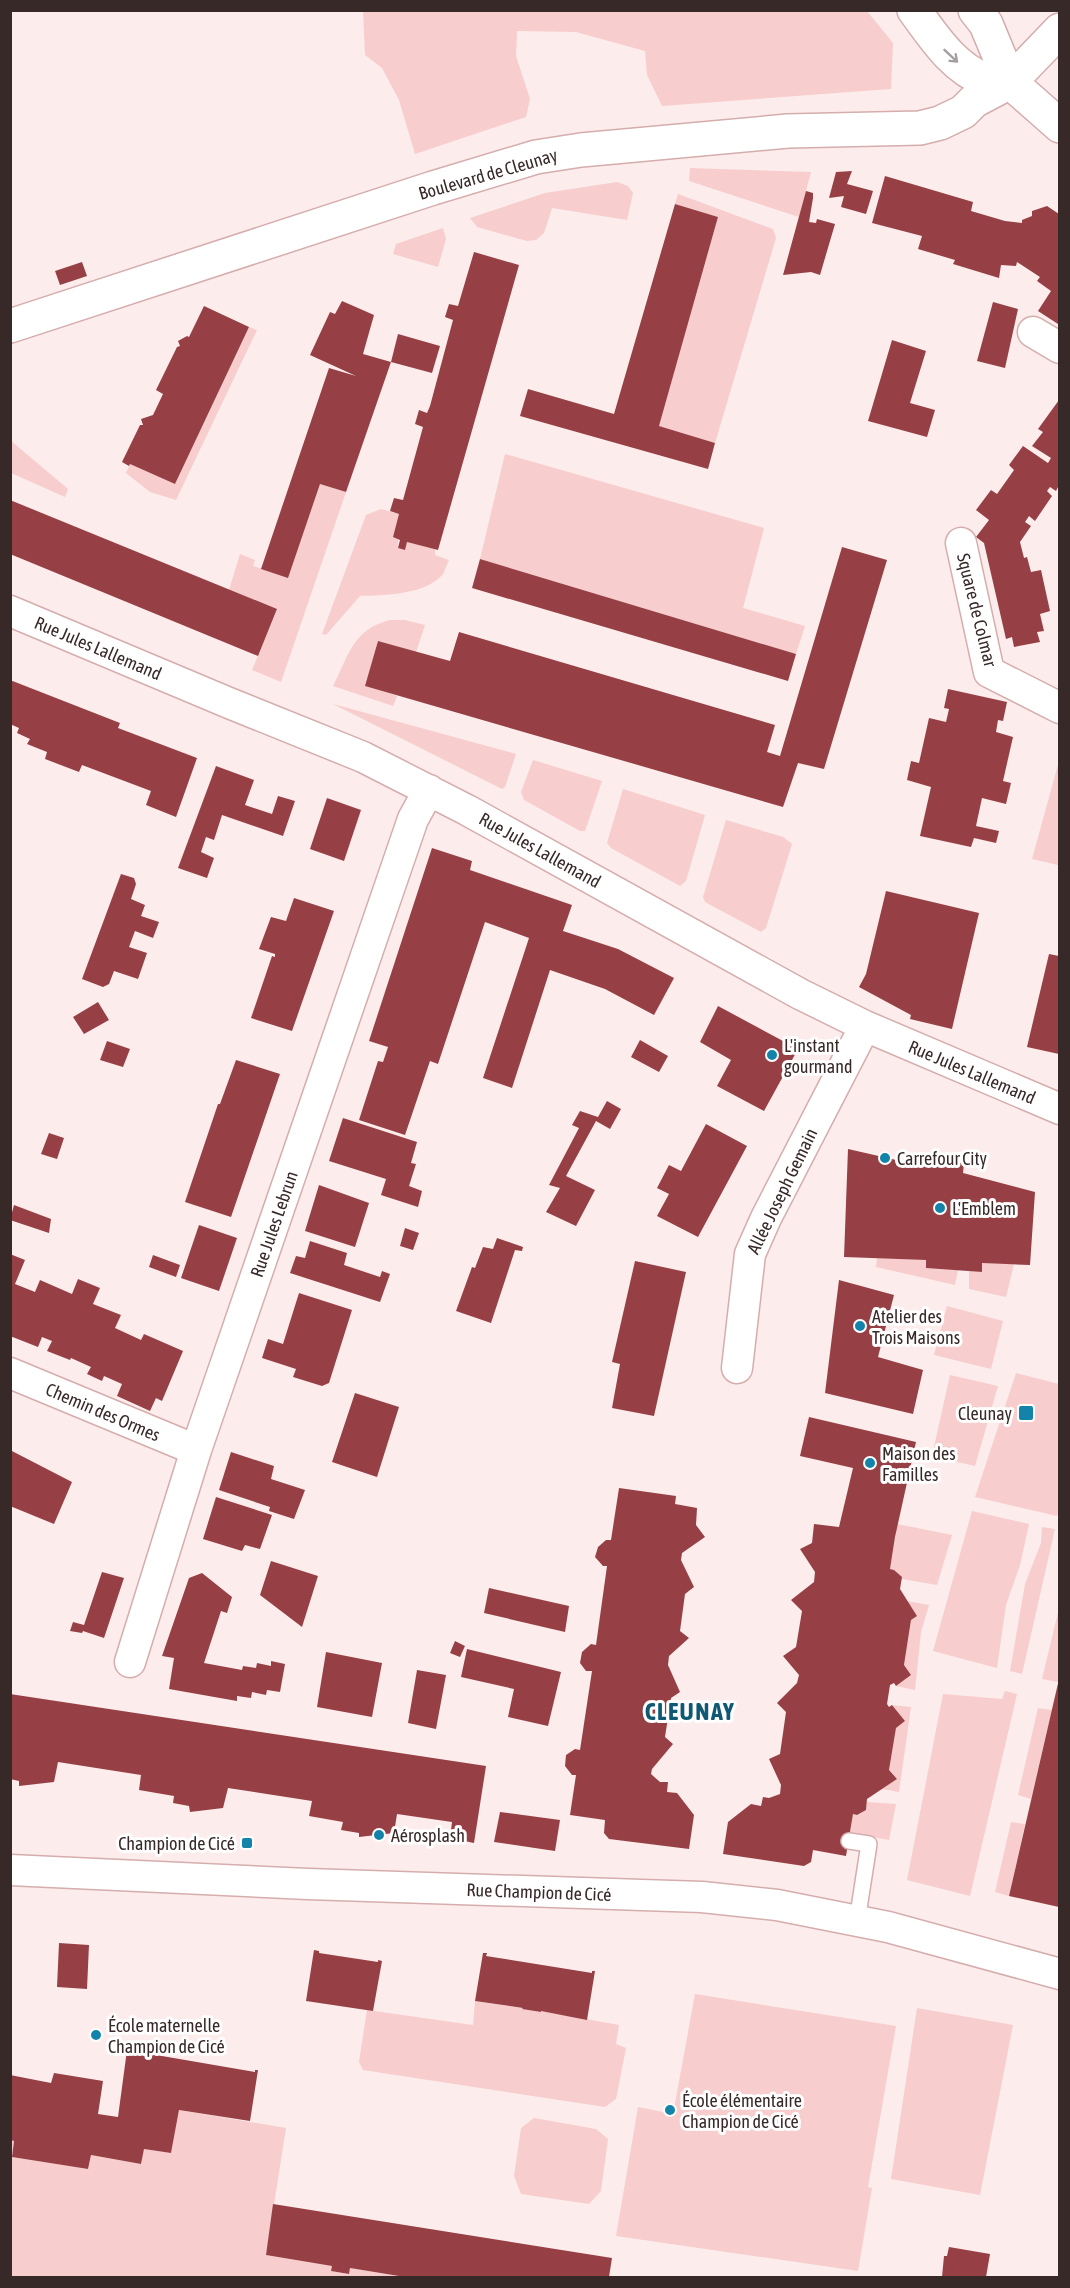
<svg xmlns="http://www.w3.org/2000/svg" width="1070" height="2288" font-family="'Asap Condensed',sans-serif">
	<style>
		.green { fill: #f7cdcd }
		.building { fill: #964045 }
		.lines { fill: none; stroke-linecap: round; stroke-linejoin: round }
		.lane-casing { stroke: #d5adad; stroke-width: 18 }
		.street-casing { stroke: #d5adad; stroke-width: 33 }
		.secondary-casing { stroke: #d5adad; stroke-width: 36 }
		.lane { stroke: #fff; stroke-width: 15 }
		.street { stroke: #fff; stroke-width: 30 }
		.secondary { stroke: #fff; stroke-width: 33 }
		.oneway { stroke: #a59f9f }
		.poi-dot { fill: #1383aa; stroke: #fefefe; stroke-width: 2 }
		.labels { text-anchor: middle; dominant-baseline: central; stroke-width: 6; stroke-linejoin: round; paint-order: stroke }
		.street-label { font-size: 18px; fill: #382929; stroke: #fefefe }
		.poi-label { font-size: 18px; fill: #382929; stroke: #fefefe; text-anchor: start }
		.district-label { font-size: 24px; font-weight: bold; letter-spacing: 1.5px; fill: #105974; stroke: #fefefe }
	</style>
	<rect width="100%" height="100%" fill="#fdecec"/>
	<path class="green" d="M363,11H867L893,43L891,89L662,106L647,75L645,51L576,32L517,31L516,56L530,99L526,117L415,154L399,100L382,68L365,55Z
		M690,168L811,172L799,217L689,181Z
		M617,182L628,186L633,193L627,220L552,208L544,233L536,240L527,241L477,227L470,218L545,193Z
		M678,194L773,229L776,238L715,443L659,426L718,217L675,204Z
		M443,228L446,239L438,267L393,254L396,244Z
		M249,327L257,330L176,500L150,492L126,473L130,464L175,484Z
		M10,440L68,489L65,497L11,473Z
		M505,454L764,528L743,608L805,626L796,654L480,559Z
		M320,484L346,492L281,682L252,670L277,610L229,590L240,554L255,560L253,566L288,577Z
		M381,509L399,514L398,548L405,549L407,542L435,549V555L449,560C447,564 445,570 443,574C426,595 384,595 360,596L326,635L322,634L366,515Z
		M390,620H405L425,625L416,652L378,641L366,685L397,696L393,706L333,686C349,655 353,629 390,620Z
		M333,704L516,754L505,787L502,789Z
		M533,760L602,781L585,831H580L524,800L521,792Z
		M1059,761L1060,856L1058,865L1032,859Z
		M623,789L705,815L686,881L680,886L611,848L607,843Z
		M726,820L783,837L792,844L766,928L761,932L705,902L703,897Z
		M877,1258L926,1260V1268L958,1270L955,1285L876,1267Z
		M982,1263L1014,1264L1006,1297L969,1289V1271L982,1272Z
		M947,1306L1003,1321L991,1369L934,1355Z
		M1016,1373L1059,1384L1060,1505L1057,1516L975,1497Z
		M950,1375L998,1386L975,1466L932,1456Z
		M972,1511L1029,1524L1020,1565L1006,1605L997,1668L933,1651Z
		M897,1524L952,1535L937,1585L902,1579L894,1570L890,1569Z
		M1042,1527L1055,1529L1022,1674L1010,1671L1025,1584L1041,1543Z
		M907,1601L929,1605L921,1632L915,1690L896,1686L911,1675L904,1665L911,1620L917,1616Z
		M1059,1608L1060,1675L1058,1682L1042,1679Z
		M1005,1691L1017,1694L970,1896L907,1880L943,1694L1002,1699Z
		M892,1705L911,1707L899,1792L882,1789L897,1779L889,1770L896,1728L905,1721Z
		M1038,1708L1052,1710L1031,1799L1018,1795Z
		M867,1802L896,1804L889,1840L850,1833L853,1814L857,1815L866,1810Z
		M1011,1822L1025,1824L1009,1896L995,1892Z
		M695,1994L896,2026L868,2187L872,2188L858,2271L616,2236L638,2107L673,2114Z
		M475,2001L522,2008L523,2009L540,2012L541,2011L619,2025L616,2044L626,2048L616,2099L605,2107L363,2070L359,2062L367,2010L473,2025Z
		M917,2008L1013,2025L980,2195L891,2179Z
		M179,2110L286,2128L266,2255L332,2266L331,2271L348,2274L350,2268L405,2277H11L10,2140L14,2141L12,2157L88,2169L91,2155L141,2164L144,2149L171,2153Z
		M534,2118L596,2129L608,2139L601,2191L589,2204L521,2194L514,2176L521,2128Z"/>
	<path class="building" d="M852,171L847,184L873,191L866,214L841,207L844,196L829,198L836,172Z
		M885,176L973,202L971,211L1005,221L1022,223V220L1032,216V211L1047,206L1059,214L1058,324L1038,311L1051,291L1037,281L1040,277L1017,262L1016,266L1001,265L999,278L953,264L955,260L918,249L922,236L872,223Z
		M806,191L813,193V198L809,222L816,223L817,219L835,224L820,275L811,272L783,275Z
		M675,204L718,217L659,426L715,443L708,469L520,416L528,389L614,414Z
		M474,252L519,265L438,550L407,542L405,550L398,548L400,540L393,537L399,514L390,511L394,498L403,500L423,427L415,424L419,410L427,413L430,406L453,320L445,317L449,304L458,306Z
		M82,262L87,276L60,285L55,271Z
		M342,301L374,315L363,354L391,362L398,334L440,346L432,373L391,362L346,492L320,484L288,578L261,569L329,368L356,376L310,355L330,312L335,314Z
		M993,302L1018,309L1005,368L977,361Z
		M204,306L249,327L175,484L130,464L129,466L122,462L140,425H143L141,419L153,415L163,394L156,390L177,347L180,346L178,341L187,336L189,337Z
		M892,340L926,351L910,403L935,410L927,437L868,421Z
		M1059,400V485L1056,491L1050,487L1047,491L1052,496L1035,521L1029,516L1025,522L1031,526L1020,542L1024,558L1027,557L1031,572L1041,570L1050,611L1040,614L1044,631L1037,632L1040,642L1014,647L1012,637L1006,639L984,543L976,537L989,520L976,510L991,490L997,494L1014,470L1009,465L1023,446L1048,463L1051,458L1032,446L1043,432L1038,429Z
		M10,500L277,609L258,656L10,554Z
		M842,547L887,560L824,769L798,763L783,807L365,686L378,641L450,661L459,632L775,725L767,752L780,756Z
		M480,559L796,654L788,681L472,588Z
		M10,680L120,723L118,728L197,758L176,817L146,805L151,791L82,765L79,772L45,759L47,752L27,744L30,739L17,733L19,728L10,724Z
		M948,689L1007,702L1003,721L998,720L996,732L1013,737L1003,781L1011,783L1006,804L982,798L976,826L999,831L996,843L974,838L971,847L920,836L931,787L907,780L911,761L919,763L929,718L946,722L949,709L944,708Z
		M216,766L254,780L245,805L272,814L278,796L295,801L283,836L222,815L214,840L206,837L201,852L214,858L207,878L178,868Z
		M327,798L361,810L344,861L310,849Z
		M432,848L472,861L470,870L572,905L563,931L618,949L674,978L654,1015L605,989L550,970L512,1088L483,1078L529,938L485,922L438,1064L430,1061L405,1135L359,1120L378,1061L383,1062L388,1047L369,1041Z
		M121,874L134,878L136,884L131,899L145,905L141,916L159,922L153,938L135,931L129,947L147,953L138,979L114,971L109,984L103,987L82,979Z
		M886,891L979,913L952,1029L910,1019L911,1015L859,987L866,974Z
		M294,898L334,911L292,1031L251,1018L272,956L275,957V954L259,949L271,917L286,921Z
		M1049,954L1059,956V1054L1027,1047Z
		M98,1002L109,1020L84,1034L73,1017Z
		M718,1006L798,1049L764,1111L717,1086L731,1060L700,1042Z
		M640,1040L668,1056L659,1072L631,1057Z
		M107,1041L130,1049L123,1067L100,1060Z
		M236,1060L280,1074L231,1217L185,1202L218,1104H220Z
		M607,1101L621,1109L610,1129L596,1121L566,1176L595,1190L576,1226L546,1212L560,1188L549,1185L579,1128L572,1125L580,1111L598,1117Z
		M343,1118L417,1142L411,1163L416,1164L409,1186L422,1191L418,1207L381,1195L386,1179L329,1161Z
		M706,1124L747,1146L698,1237L657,1216L669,1194L657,1188L669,1165L681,1171Z
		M49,1133L64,1138L57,1159L41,1154Z
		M848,1149L927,1167L926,1162L964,1163L963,1173L1035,1192L1030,1265L982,1263V1272L926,1268V1260L844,1257Z
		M319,1185L369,1203L355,1247L305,1231Z
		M14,1205L51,1219L49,1233L10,1220Z
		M199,1225L237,1238L219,1291L181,1278Z
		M405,1228L419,1233L413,1250L400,1246Z
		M497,1238L523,1247L522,1251L515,1250L491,1323L456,1311L472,1267L475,1268L483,1247L493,1249Z
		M310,1241L347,1253L344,1265L380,1277L382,1271L390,1274L380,1302L290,1273L296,1256L305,1258Z
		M10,1254L25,1260L15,1284L35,1292L40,1280L72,1294L78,1279L100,1288L93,1304L121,1315L115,1328L141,1340L144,1334L183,1351L162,1401L156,1398L150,1411L117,1396L122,1384L104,1376L102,1381L87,1374L91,1367L71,1358L70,1360L47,1351L52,1341L42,1337L38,1347L10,1336Z
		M153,1255L180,1265L176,1277L149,1267Z
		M635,1261L686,1272L654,1416L612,1408L620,1364L612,1362Z
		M839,1280L894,1295L878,1357L923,1370L913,1414L825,1393Z
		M299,1293L352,1310L329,1383L322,1386L293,1377L296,1369L262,1358L268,1339L283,1344Z
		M355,1393L399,1407L377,1477L332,1462Z
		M809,1417L916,1442L895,1537L890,1569L894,1570L902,1577L900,1589L917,1616L911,1620L904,1665L911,1675L896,1686L894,1683L890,1685L887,1704L889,1707L892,1705L905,1721L896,1728L889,1770L897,1779L867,1799L866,1810L857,1815L853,1814L846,1856L813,1850L811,1862L804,1866L723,1854L728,1822L751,1804L761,1806L763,1797L769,1798L780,1794L781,1785L769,1759L780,1754L786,1712L777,1703L797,1683L799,1675L783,1656L796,1647L802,1611L791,1600L814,1582L815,1572L800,1549L812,1543L814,1524L839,1527L853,1468L800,1456Z
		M10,1450L72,1482L54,1524L10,1506Z
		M231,1452L274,1466L271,1479L305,1490L294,1519L269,1511L270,1507L219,1490Z
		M619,1488L676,1496L675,1504L697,1508L696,1525L705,1537L682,1553L681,1560L694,1587L685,1594L680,1631L689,1638L669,1656L668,1665L680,1692L671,1698L665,1737L673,1744L652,1769L651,1774L660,1782H668L667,1792L677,1793L694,1815L689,1849L609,1839L604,1833L605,1820L570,1815L576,1775H572L565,1766L566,1755L575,1749L580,1750L592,1671H586L580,1663L582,1652L591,1644L596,1645L607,1566H603L595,1557L598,1547L606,1540H611Z
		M216,1497L272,1515L260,1549L245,1545L242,1551L203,1539Z
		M271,1561L318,1576L302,1627L260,1595Z
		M102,1572L124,1578L104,1638L83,1631L82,1633L70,1631L73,1622L84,1625Z
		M202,1573L232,1597L227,1613L221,1611L204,1663L242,1670L243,1666L256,1668L257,1663L271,1666V1661L285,1664L280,1692L267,1690L266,1695L252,1692L251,1698L237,1696V1701L169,1689L174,1658L162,1656L189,1578Z
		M489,1588L569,1606L565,1632L484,1613Z
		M455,1641L465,1646L460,1657L450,1653Z
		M467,1649L561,1672L548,1726L508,1717L514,1689L461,1677Z
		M326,1652L382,1663L372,1717L317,1707Z
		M417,1670L446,1675L436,1729L408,1723Z
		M1059,1679V1907L1009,1896Z
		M10,1694L486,1766L474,1843L450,1838L452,1822L397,1814L394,1833L359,1837V1833L341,1830L343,1822L309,1816L312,1801L228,1788L223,1808L190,1812L189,1806L173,1803L174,1796L139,1790L141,1775L58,1762L54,1782L19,1786V1781L10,1779Z
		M500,1812L560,1820L555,1851L494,1842Z
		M59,1943L89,1945L87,1989L57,1987Z
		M314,1950L319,1951V1953L378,1962V1960L382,1961L373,2011L306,2001Z
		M483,1953H487L486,1956L592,1973V1971H595L587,2020L541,2011V2012L522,2009L523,2008L475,2001Z
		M127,2050L255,2072V2070H258L250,2121L179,2110L171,2153L144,2149L141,2164L91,2155L88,2169L12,2157L14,2141L10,2140V2075L51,2083L54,2073L103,2081L98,2114L118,2117Z
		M273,2204L612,2258L609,2277H405L350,2268L349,2274L331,2271L332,2266L266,2255Z
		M949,2247L990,2254L986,2277H942L944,2256H947Z"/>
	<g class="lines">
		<g class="lane-casing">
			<path id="lane" d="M849,1841L869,1844L857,1921"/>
		</g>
		<g class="street-casing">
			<path id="street" d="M1033,332L1060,348
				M961,543L989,672L1060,708
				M10,611L229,703L363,757L467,810L800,994L865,1026L1060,1109
				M737,1368L750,1254L766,1218L865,1026
				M10,1373L196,1450
				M130,1662L196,1450L413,819L429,790
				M10,1870L308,1884L702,1897L777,1905L888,1927L1060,1974"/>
		</g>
		<g class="secondary-casing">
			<path id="secondary" d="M914,10C933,36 954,69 986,80C993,82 1003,81 1010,82
				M975,10L986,24L1010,82
				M1010,82L1060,126
				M10,326L433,188L536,157L581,150L788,131L920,128L940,123L963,112L974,101L1010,82L1060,30"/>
		</g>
		<use href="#lane" class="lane"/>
		<use href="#street" class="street"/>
		<use href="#secondary" class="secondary"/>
	</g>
	<defs><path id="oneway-shaft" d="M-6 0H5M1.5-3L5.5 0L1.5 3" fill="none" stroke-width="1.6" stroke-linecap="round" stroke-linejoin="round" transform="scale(1.5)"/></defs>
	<use class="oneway" href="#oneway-shaft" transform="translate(951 56) rotate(43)"/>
	<g class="poi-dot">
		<circle cx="772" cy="1055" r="6"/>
		<circle cx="885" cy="1158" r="6"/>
		<circle cx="940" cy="1208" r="6"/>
		<circle cx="860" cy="1326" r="6"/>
		<rect x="1018" y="1405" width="16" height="16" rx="3"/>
		<circle cx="870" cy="1463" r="6"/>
		<circle cx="379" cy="1835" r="6"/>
		<rect x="241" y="1837" width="12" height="12" rx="3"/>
		<circle cx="96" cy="2035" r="6"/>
		<circle cx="670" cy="2110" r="6"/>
	</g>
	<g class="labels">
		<g class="street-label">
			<text transform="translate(488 174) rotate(-16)">Boulevard de Cleunay</text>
			<text transform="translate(977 610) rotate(76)">Square de Colmar</text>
			<text transform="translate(98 648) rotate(23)">Rue Jules Lallemand</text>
			<text transform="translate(540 850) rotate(29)">Rue Jules Lallemand</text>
			<text transform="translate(972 1072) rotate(23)">Rue Jules Lallemand</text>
			<text transform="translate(782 1191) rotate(-64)">Allée Joseph Gemain</text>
			<text transform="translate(274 1224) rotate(-71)">Rue Jules Lebrun</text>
			<text transform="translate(103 1412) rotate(23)">Chemin des Ormes</text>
			<text transform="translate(539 1892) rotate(2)">Rue Champion de Cicé</text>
		</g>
		<g class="poi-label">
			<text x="784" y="1045">L'instant<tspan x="784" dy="21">gourmand</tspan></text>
			<text x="897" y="1158">Carrefour City</text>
			<text x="952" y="1208">L'Emblem</text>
			<text x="872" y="1316">Atelier des<tspan x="872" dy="21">Trois Maisons</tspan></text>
			<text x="1012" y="1413" text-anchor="end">Cleunay</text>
			<text x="882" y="1453">Maison des<tspan x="882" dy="21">Familles</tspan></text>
			<text x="391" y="1835">Aérosplash</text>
			<text x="235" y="1843" text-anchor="end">Champion de Cicé</text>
			<text x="108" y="2025">École maternelle<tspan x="108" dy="21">Champion de Cicé</tspan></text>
			<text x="682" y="2100">École élémentaire<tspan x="682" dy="21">Champion de Cicé</tspan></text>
		</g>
		<g class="district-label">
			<text x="690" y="1711">CLEUNAY</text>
		</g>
	</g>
	<rect width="1070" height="2288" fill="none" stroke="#382929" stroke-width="24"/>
</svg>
